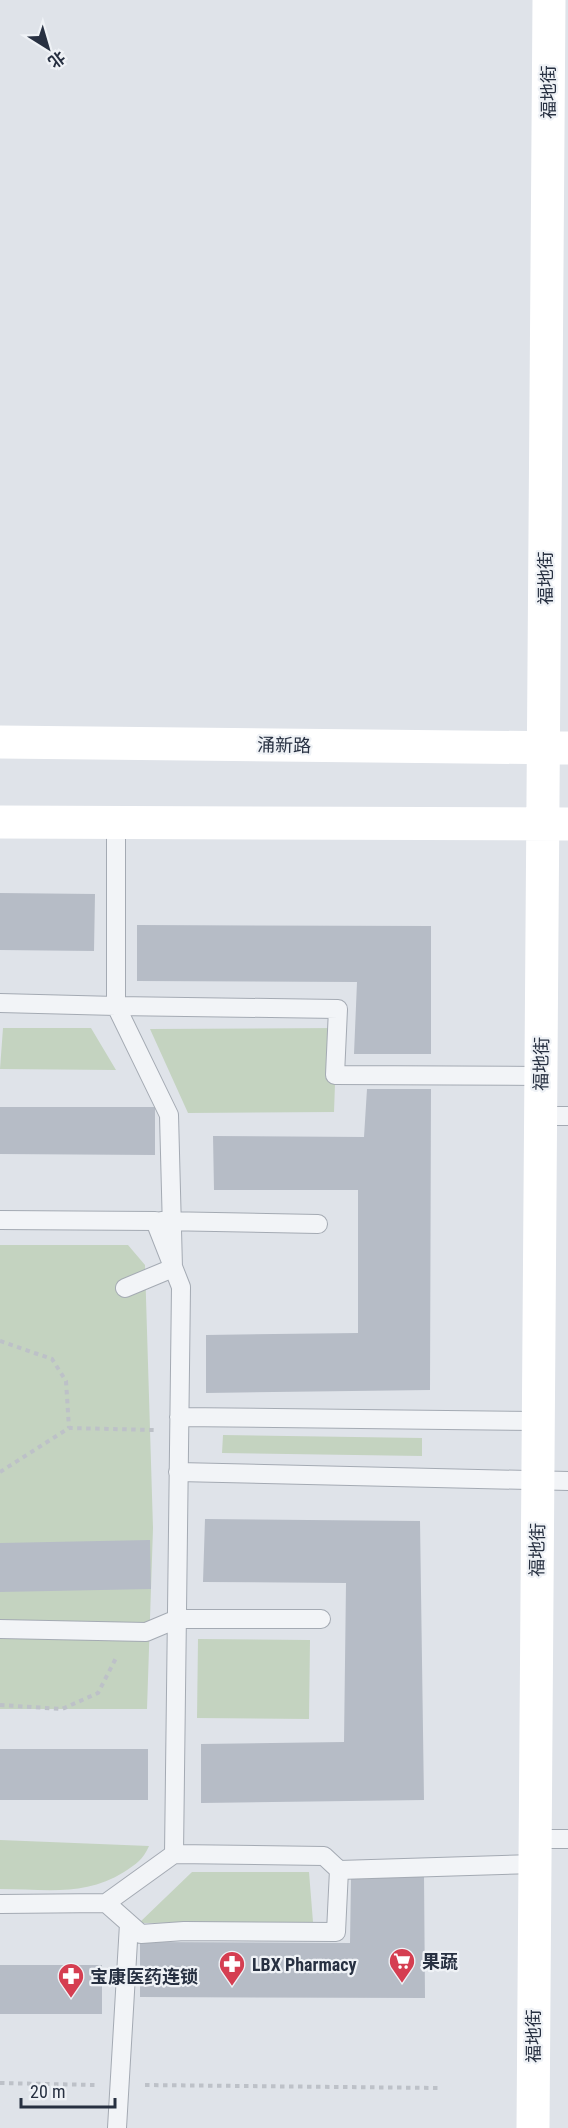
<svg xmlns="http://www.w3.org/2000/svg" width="568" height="2128" font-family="'Roboto Condensed','Noto Sans SC',sans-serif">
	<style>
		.green { fill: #c4d3c0 }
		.building { fill: #b6bcc6 }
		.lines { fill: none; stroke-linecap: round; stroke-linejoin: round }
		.lane-casing { stroke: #a4aab3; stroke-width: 20 }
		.path { stroke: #bdc1c8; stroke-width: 4; stroke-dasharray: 4.5 4.5; stroke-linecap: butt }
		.lane { stroke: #f2f4f7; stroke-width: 18 }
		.secondary { stroke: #fff; stroke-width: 33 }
		.labels { text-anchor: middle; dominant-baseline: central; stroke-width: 4.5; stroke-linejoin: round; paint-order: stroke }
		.street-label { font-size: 18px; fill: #273041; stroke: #eff2f6 }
		.poi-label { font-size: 18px; font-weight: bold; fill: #273041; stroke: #eff2f6; text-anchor: start }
	</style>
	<rect width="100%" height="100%" fill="#dfe3e9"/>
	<path class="green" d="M3,1028H91L116,1070L0,1069Z
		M337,1028L334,1112L188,1113L150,1029Z
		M0,1245H128L145,1265L153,1528L147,1709H0Z
		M223,1435L422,1438V1456L222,1453Z
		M198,1639L310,1640L309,1719L197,1718Z
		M0,1840L149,1846C143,1860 136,1864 124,1872C84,1897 45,1889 0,1889Z
		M192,1872H309L313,1922L139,1923Z"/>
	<path class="building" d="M0,893L95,894L94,951L0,950Z
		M137,925L431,926V1054H354L357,982L137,981Z
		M367,1089H431L430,1390L206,1393V1335L358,1333V1190H214L213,1136L364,1137Z
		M0,1107H155V1155L0,1154Z
		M205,1519L420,1521L424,1800L201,1803V1744L344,1742L346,1583L203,1582Z
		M150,1540L151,1589L0,1592V1543Z
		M0,1749H148V1800H0Z
		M424,1875L425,1998L140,1997V1942L350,1943L351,1877Z
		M0,1965H102V2014H0Z"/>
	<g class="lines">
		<g class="lane-casing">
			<path id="lane" d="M116,822V1006L338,1009L335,1075L541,1076
				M0,1003L116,1006L169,1115L173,1268L125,1288
				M540,1116H568
				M0,1220L155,1221L181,1287L174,1854
				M161,1221L318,1224
				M179,1417L538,1421
				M178,1472L568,1481
				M0,1629L146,1632L177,1619H321
				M535,1839H568
				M106,1903L141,1934L184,1931L336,1932L339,1870
				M0,1904L106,1903L174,1854L324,1856L339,1870L535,1864
				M117,2128L129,1924"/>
		</g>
		<path class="path" d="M0,1341L52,1359L66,1381L69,1428
			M0,1472L69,1428L154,1430
			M0,1705L62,1709L98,1693L117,1656
			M0,2083L95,2085
			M145,2085L439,2088"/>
		<use href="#lane" class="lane"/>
		<path class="secondary" d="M0,742L568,748
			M0,822L568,824
			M533,2128L549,0"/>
	</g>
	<defs>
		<g id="supermarket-pin" transform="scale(1.35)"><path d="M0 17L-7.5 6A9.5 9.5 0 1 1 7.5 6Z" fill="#d53e51" stroke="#eff2f6"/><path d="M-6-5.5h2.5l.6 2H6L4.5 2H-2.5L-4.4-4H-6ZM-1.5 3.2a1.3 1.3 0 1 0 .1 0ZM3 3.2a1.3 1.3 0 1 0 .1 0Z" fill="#fff"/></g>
		<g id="pharmacy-pin" transform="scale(1.35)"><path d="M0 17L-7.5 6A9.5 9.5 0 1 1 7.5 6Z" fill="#d53e51" stroke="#eff2f6"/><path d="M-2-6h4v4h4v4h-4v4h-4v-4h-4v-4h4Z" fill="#fff"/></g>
	</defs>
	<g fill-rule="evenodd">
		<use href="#supermarket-pin" x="402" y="1961"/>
		<use href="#pharmacy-pin" x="232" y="1964"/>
		<use href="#pharmacy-pin" x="71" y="1976"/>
	</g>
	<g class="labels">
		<g class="street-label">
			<text transform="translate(548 92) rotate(-90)">福地街</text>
			<text transform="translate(545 578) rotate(-90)">福地街</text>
			<text transform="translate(284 745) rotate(1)">涌新路</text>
			<text transform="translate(541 1064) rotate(-89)">福地街</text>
			<text transform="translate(537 1550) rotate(-89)">福地街</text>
			<text transform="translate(533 2036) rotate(-90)">福地街</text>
		</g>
		<g class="poi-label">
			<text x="422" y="1961">果蔬</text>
			<text x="252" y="1964">LBX Pharmacy</text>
			<text x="90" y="1976">宝康医药连锁</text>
		</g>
	</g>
	<g transform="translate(48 48) rotate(143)" stroke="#eff2f6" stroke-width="4.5" paint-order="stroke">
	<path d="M0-4.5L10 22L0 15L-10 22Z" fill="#273041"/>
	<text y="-9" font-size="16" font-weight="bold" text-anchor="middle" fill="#273041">北</text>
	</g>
	<path d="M21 2098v9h94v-9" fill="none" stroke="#273041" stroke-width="3"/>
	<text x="30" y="2098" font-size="18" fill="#273041" stroke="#eff2f6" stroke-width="4.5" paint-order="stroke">20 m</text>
</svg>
